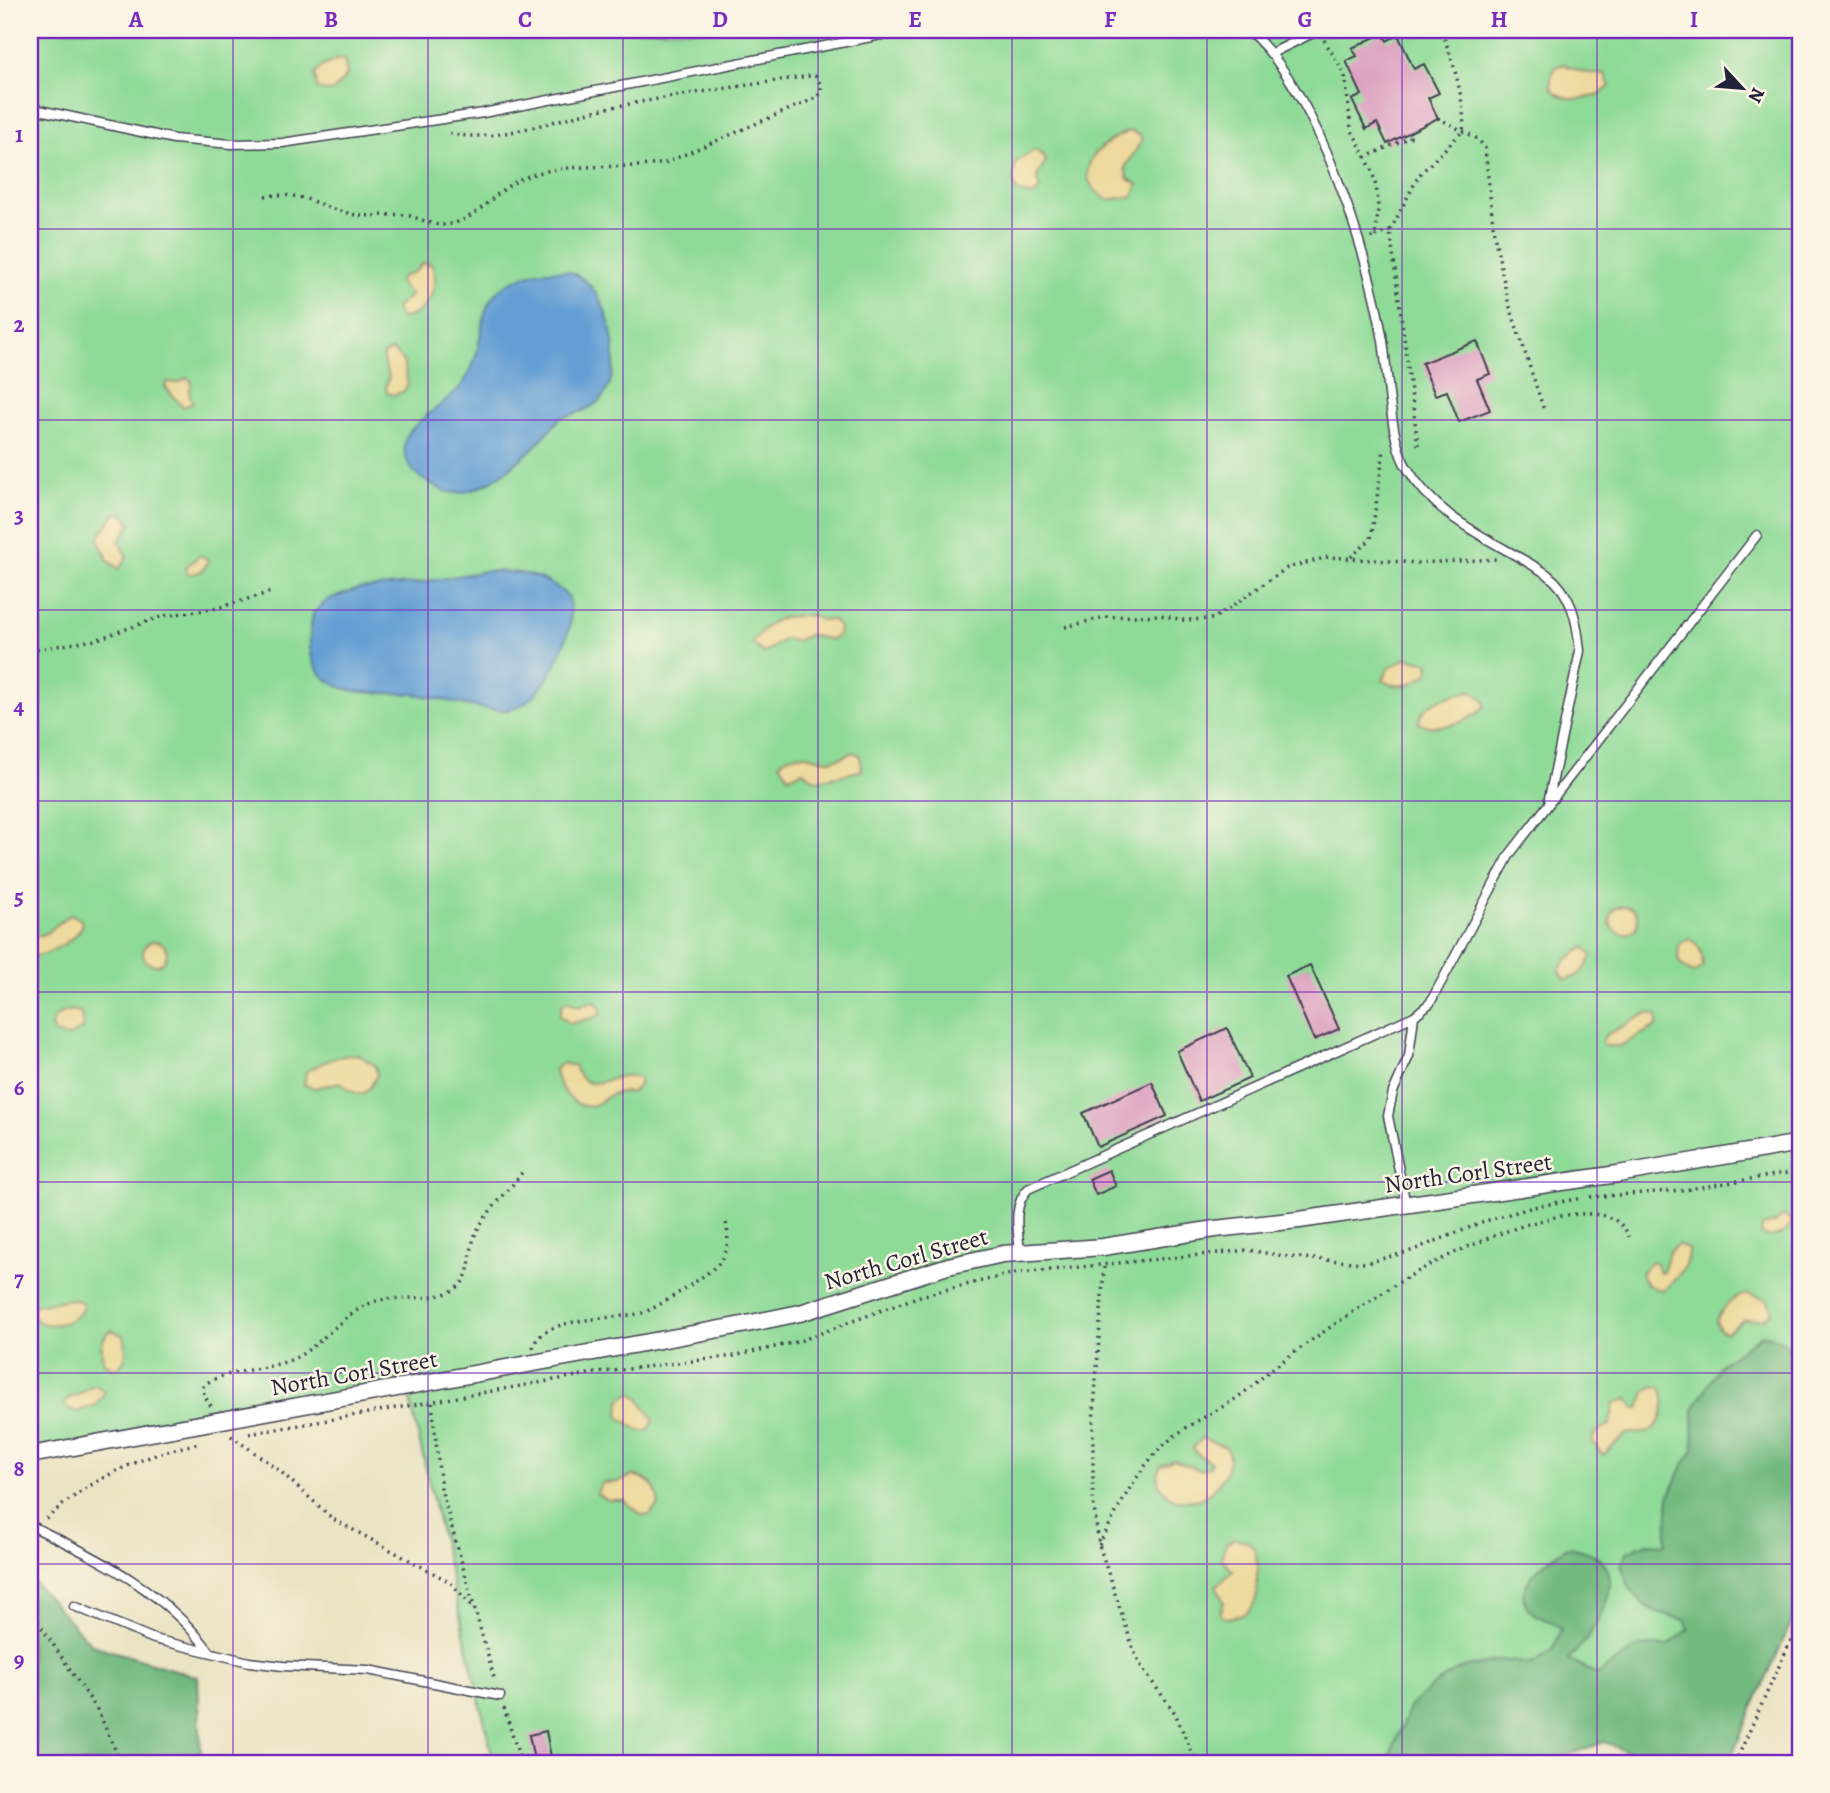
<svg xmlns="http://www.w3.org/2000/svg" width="1830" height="1793" font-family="Alegreya,serif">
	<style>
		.green { fill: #8eda97; stroke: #587e69; stroke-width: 2 }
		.forest { fill: #72ba80; stroke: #4a6e5e; stroke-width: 2 }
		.sand { fill: #eeda9e; stroke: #887e6c; stroke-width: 2 }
		.water { fill: #649fd4; stroke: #436088; stroke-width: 2 }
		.building { fill: #da9cbf }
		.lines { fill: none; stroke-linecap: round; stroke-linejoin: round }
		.service-casing { stroke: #403f50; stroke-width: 11 }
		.minor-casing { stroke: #403f50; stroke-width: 19 }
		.path { stroke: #403f50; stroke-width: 3.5; stroke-dasharray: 2 5; stroke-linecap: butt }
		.service { stroke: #fff; stroke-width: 8 }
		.minor { stroke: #fff; stroke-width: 16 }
		.grid { fill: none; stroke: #7b2cbf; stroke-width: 2; stroke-opacity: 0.55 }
		.labels { text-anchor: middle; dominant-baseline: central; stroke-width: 5; stroke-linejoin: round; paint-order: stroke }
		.street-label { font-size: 24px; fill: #22223b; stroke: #fcf5e5 }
		.neatline { fill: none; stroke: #7b2cbf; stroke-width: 2.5 }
		.grid-label { font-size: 23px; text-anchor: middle; font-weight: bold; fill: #7b2cbf }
	</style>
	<rect width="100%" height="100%" fill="#fcf5e5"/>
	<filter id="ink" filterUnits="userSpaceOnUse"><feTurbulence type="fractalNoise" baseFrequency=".0143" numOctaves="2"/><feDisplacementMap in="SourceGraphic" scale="14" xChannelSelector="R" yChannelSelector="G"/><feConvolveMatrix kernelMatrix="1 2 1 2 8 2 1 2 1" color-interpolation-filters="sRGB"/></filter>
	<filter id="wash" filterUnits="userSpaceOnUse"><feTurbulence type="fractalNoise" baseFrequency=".00686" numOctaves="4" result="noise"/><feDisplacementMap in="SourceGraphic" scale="28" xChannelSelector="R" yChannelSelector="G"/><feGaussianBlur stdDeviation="1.57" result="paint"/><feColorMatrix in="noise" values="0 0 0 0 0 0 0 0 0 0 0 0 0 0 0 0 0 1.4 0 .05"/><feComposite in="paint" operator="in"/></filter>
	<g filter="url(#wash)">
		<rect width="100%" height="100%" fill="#ebe4c4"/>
		<path class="green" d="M30,30H1800V1589L1398,1763H494L407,1387L30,1455Z"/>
		<path class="forest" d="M1763,1334L1780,1339L1790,1350L1800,1352V1603L1728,1763H1655L1604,1742L1545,1763H1387L1410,1706L1434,1685L1460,1668L1500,1660L1532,1664L1553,1650L1561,1629C1553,1620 1541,1619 1532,1612C1505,1587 1550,1559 1567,1547C1630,1555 1612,1601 1586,1640C1581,1647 1573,1653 1568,1660L1597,1674L1638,1647L1669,1645L1689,1629L1685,1620C1645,1610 1635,1605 1621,1565L1627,1552L1647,1543L1666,1544L1669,1497L1684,1463L1694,1451L1693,1410L1720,1365Z
			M30,1578L92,1645L198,1677L201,1759L183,1763H30Z"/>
		<path class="sand" d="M338,59L345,61L347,76L332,92L317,89L315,75L321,67Z
			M1563,64L1583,72L1605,75L1610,86C1597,101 1564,104 1551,88V76L1556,67Z
			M1130,131L1139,135L1142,140L1125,168L1128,179L1138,184L1133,196L1108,200C1066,175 1097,143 1130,131Z
			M1034,150L1041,153L1046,161L1037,177L1040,188L1035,195C1011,197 1011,182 1016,162Z
			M423,263L431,264C443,285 424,319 400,318L396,308L411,295L399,283L401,277L414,272Z
			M392,350L403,361L408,384L403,392L393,395L387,393L386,386L389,377L383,361L384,354Z
			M187,378L192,382L189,394L193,403L183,407L165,387L167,382L178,383Z
			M122,513L131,523L119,542L127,557L119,569L107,560C107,552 99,546 99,539C100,533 111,518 116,514Z
			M200,555L208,560C205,570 200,574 189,574L185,568Z
			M812,615L821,620H833L839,627L838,636L830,640L809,635L796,641L785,639L764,653L752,644C772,615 778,618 812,615Z
			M1406,658L1429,663L1428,673C1415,684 1397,691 1382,680L1388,669Z
			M1471,691L1483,699L1485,706C1472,722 1437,732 1418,723C1424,699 1451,696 1471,691Z
			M853,752L860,755L862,770C852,774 828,778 816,780L803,771L789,777L780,763C792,748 811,757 827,760C836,761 846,755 853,752Z
			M1610 920a14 14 0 1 1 28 0a14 14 0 1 1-28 0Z
			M71,914L81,920L82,926C75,941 46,956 30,957V939L46,933Z
			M1689,938C1700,945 1703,954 1703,967L1694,973C1679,968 1675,959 1680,944Z
			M143 953a12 12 0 1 1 24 0a12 12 0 1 1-24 0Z
			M1585,947L1592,956C1587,969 1579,978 1565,979L1559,970L1567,959Z
			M567,1001L579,1006L595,1001L602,1011L599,1016L570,1024L560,1016L562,1005Z
			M72,1010L81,1012L83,1029L68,1037L56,1034L51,1028C53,1014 60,1013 72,1010Z
			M1647,1013L1657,1015V1026L1620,1046H1604L1602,1041L1606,1035Z
			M358,1054L375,1066L377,1075C366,1099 358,1099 340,1082L315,1088L304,1085L306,1072C322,1062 338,1055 358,1054Z
			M562,1063L574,1066C588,1103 615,1067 638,1078L640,1083L633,1092C626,1093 618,1091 611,1095C604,1098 599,1104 591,1106C573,1109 556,1085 555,1069Z
			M1784,1215L1792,1222C1787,1235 1774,1240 1761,1234L1762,1226L1775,1223Z
			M1678,1244L1688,1249C1689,1267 1676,1280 1663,1290C1651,1288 1644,1285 1641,1273L1651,1261L1655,1262L1660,1273L1663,1272L1669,1252Z
			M1747,1294L1767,1299L1772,1312L1763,1319L1743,1320L1726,1333L1721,1331L1716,1321C1724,1306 1731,1298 1747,1294Z
			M71,1299L82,1302L83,1308C75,1324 44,1332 32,1316L34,1305Z
			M112,1330L124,1336C127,1347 128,1364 115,1369L104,1363C100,1351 100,1336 112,1330Z
			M96,1385L105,1392L96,1405L76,1412L63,1405L70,1397C82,1396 86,1386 96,1385Z
			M1654,1386L1661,1388C1668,1401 1663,1426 1648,1432C1640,1435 1633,1432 1626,1434L1603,1455L1592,1442C1594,1431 1600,1429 1610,1425L1614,1403L1628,1399L1634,1408H1639L1645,1392Z
			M630,1393L637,1396L654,1420L648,1431H640L619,1417L620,1400Z
			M1202,1438L1226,1447C1236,1464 1217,1492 1199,1499C1192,1502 1184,1501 1176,1500C1161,1491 1154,1483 1160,1466L1174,1460L1200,1470L1209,1467L1211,1462L1201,1457L1193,1448Z
			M633,1475C650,1479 657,1487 659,1505L648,1516L642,1515L623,1500H607L597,1494L601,1483L619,1482Z
			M1233,1539C1261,1538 1257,1561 1257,1580C1257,1589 1258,1599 1252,1607C1246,1616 1236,1617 1226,1618L1220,1614L1224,1602L1216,1586L1233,1571L1221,1558L1226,1544Z"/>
		<path class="water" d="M542,271C551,271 562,270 570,272C610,284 629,371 600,400C589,411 575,414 561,417C539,444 492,493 455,493C444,493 430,484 421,478C410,470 402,456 405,441C408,424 448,403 461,386C499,334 458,290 542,271Z
			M485,571C521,572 541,572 569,597C570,607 572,619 569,629C561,657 543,699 512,709C492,715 436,696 412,694C385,692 346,697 325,678C305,660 309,636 313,613L329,599L359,589L418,583Z"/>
		<g id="blocks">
			<path class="building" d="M1383,33L1387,41L1398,35L1414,69L1424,64L1439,93L1428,98L1438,118L1387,144L1377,123L1366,129L1352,100L1362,95L1346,61L1357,56L1352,48Z
				M1477,341L1490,374L1477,379L1490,410L1459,422L1447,391L1435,395L1422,363Z
				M1310,965L1339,1029L1314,1040L1286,976Z
				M1227,1028L1250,1078L1199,1101L1177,1051Z
				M1152,1082L1167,1116L1098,1147L1083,1113Z
				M1109,1170L1116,1186L1096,1195L1089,1179Z
				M546,1731L551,1757L534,1760L529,1735Z"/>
		</g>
	</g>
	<g filter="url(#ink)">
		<use href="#blocks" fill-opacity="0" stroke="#403f50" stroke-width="2"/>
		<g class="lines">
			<g class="service-casing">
				<path id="service" d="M1248,30C1316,87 1369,254 1383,341C1388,373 1390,440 1406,466C1438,522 1496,541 1547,574C1572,594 1577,619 1580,651L1549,798
					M1272,53L1319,30
					M30,108L174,139L232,144L282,143L483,113L907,30
					M1406,1205L1388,1116L1393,1092L1409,1056L1414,1016
					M1020,1252C1018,1230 1012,1206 1028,1189L1414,1016L1430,1003L1510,854L1757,535
					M30,1525C98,1559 163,1589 210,1652
					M74,1606L154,1639L249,1662L283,1666L368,1670L500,1696"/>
			</g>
			<g class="minor-casing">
				<path id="minor" d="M30,1455L742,1325L800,1313L948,1266L1003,1254L1103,1247L1215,1229L1299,1220L1618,1174L1800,1143"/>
			</g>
			<path class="path" d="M1324,40L1345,75L1351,129L1366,157
				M1438,118L1478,139L1485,148L1494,234L1508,301L1544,410
				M265,196C306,192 311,204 347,213C366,219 386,213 405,215C417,217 429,224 441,225C476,225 493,190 523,178C568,160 619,171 665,163L818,97L822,86L815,76H810C742,86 675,95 608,108C563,116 489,147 446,132
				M1375,236L1390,231
				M1371,238L1375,236C1380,206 1379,185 1366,157L1410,137L1408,133
				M1418,445L1390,231L1419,175L1463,131C1467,109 1451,49 1440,30
				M1351,557L1371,539L1384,449
				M1065,627L1106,617L1160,615L1183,620L1213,619L1287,568L1328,557L1418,563L1498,559
				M30,650L95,640L163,616L218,608L274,591
				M1590,1197L1683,1190L1800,1171
				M1104,1267L1093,1424V1500L1099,1545L1134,1651L1142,1668L1175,1713L1196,1763
				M533,1348C541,1315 616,1320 642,1313C654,1310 711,1273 719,1263C729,1253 729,1235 726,1222
				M432,1403L441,1489L495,1681
				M211,1406L204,1395L203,1387C216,1370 271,1371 297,1357C327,1341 351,1303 386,1299C406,1297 443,1301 459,1286C472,1274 469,1251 475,1235C485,1212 509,1192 523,1171
				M249,1434L588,1374L734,1356L797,1342L920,1296L1011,1274L1248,1250L1289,1257L1365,1263L1408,1252L1489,1220L1533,1207L1582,1198
				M231,1436L280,1471L333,1519L450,1582L477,1612
				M46,1519C90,1479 142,1455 200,1443
				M1099,1545C1117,1511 1137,1469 1166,1443C1188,1423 1218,1412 1242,1394C1254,1386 1263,1375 1275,1367C1314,1337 1356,1310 1398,1283C1436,1259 1605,1173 1629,1237
				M30,1610L98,1711L121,1763
				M504,1708L521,1763
				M1735,1763L1800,1620"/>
			<use href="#service" class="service"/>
			<use href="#minor" class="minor"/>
		</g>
	</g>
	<path class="grid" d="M233,30V1763M428,30V1763M623,30V1763M818,30V1763M1012,30V1763M1207,30V1763M1402,30V1763M1597,30V1763M30,229H1800M30,420H1800M30,610H1800M30,801H1800M30,992H1800M30,1182H1800M30,1373H1800M30,1564H1800"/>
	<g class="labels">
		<g class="street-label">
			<text transform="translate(1468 1173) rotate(-8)">North Corl Street</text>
			<text transform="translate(906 1259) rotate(-16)">North Corl Street</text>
			<text transform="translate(354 1373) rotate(-10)">North Corl Street</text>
		</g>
	</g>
	<rect width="1830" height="1793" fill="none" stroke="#fcf5e5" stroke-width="77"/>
	<g transform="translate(1742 88) rotate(116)" stroke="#fcf5e5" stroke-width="5" paint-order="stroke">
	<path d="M0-5L12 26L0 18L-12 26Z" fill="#22223b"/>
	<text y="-10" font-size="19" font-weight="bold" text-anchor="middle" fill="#22223b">N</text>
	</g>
	<rect x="38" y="38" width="1754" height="1717" class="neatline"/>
	<g class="grid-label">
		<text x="136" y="27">A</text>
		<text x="331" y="27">B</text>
		<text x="525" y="27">C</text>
		<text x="720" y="27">D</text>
		<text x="915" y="27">E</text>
		<text x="1110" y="27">F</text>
		<text x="1305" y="27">G</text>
		<text x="1499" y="27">H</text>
		<text x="1694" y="27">I</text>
		<text x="19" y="142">1</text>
		<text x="19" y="332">2</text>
		<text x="19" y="523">3</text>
		<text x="19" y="714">4</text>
		<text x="19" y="904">5</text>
		<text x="19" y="1095">6</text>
		<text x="19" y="1286">7</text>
		<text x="19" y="1476">8</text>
		<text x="19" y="1667">9</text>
	</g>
</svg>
